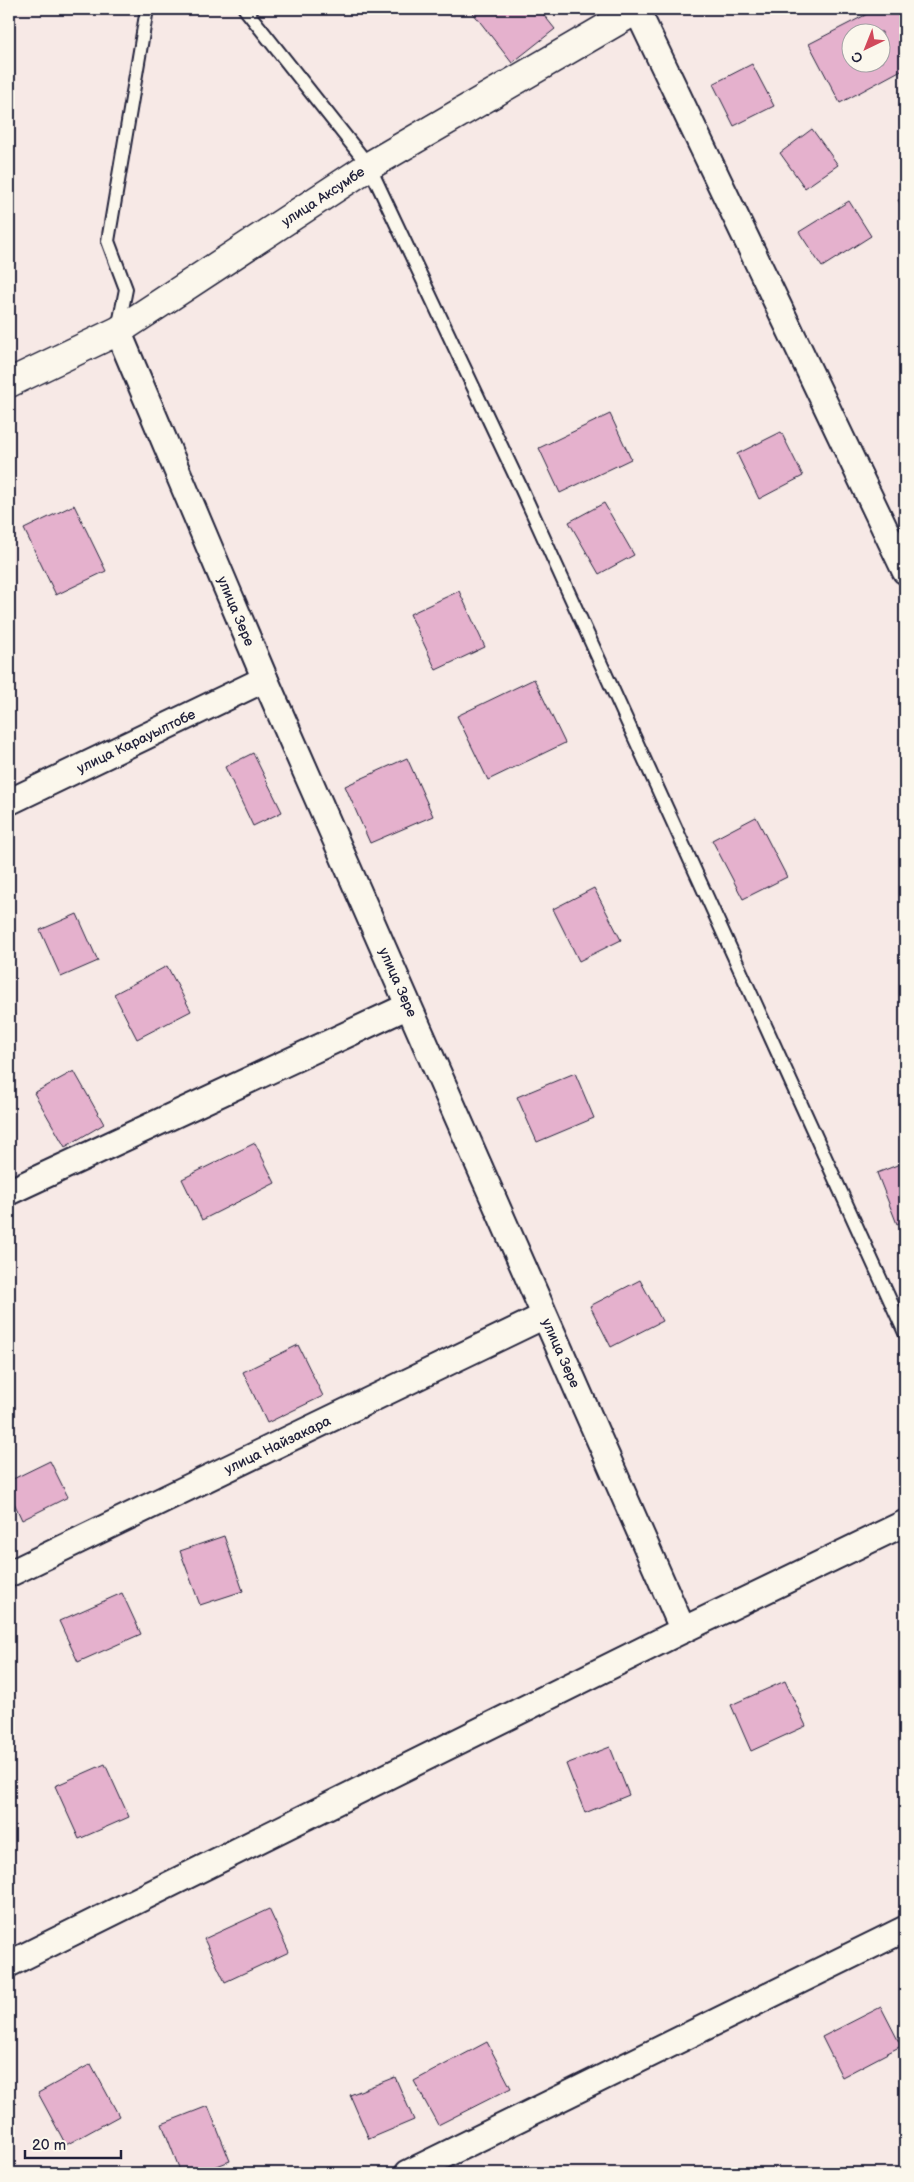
<svg xmlns="http://www.w3.org/2000/svg" width="914" height="2182" font-family="'Balsamiq Sans',sans-serif">
	<style>
		.building { fill: #e5b1cd; stroke: #22223b; fill-rule: evenodd }
		.lines { fill: none; stroke-linecap: round; stroke-linejoin: round }
		.service-casing { stroke: #22223b; stroke-width: 16 }
		.minor-casing { stroke: #22223b; stroke-width: 29 }
		.secondary-casing { stroke: #22223b; stroke-width: 31 }
		.service { stroke: #fbf7ec; stroke-width: 12 }
		.minor { stroke: #fbf7ec; stroke-width: 25 }
		.secondary { stroke: #fbf7ec; stroke-width: 28 }
		.labels { text-anchor: middle; dominant-baseline: central; stroke-width: 4; stroke-linejoin: round; paint-order: stroke }
		.street-label { font-size: 14px; fill: #22223b; stroke: #fbf7ec }
	</style>
	<rect width="100%" height="100%" fill="#f7e9e6"/>
	<filter id="ink" filterUnits="userSpaceOnUse"><feTurbulence type="fractalNoise" baseFrequency=".02" numOctaves="2"/><feDisplacementMap in="SourceGraphic" scale="10" xChannelSelector="R" yChannelSelector="G"/><feConvolveMatrix kernelMatrix="1 2 1 2 8 2 1 2 1" color-interpolation-filters="sRGB"/></filter>
	<g filter="url(#ink)">
		<path class="building" d="M470,9H539L555,29L512,63Z
			M877,9H905V68L840,103L809,44ZM852,32H882V62H852Z
			M752,64L774,106L734,126L713,84Z
			M812,129L838,165L805,188L780,153Z
			M905,197V213L898,200Z
			M849,201L871,236L822,267L799,232Z
			M610,414L631,459L560,493L539,448Z
			M781,432L803,476L759,499L737,454Z
			M604,503L634,555L599,574L569,522Z
			M74,505L106,571L56,595L24,529Z
			M459,591L485,647L436,670L410,614Z
			M534,679L565,743L488,780L457,716Z
			M253,753L282,812L253,826L225,767Z
			M407,758L433,816L370,843L345,786Z
			M756,817L787,877L743,899L712,840Z
			M594,888L621,940L579,961L553,909Z
			M77,914L98,961L61,977L40,930Z
			M167,966L191,1011L137,1039L114,994Z
			M74,1071L104,1124L65,1147L34,1093Z
			M575,1073L594,1118L537,1142L517,1097Z
			M255,1143L275,1183L202,1220L182,1179Z
			M905,1162V1220L897,1224L877,1173Z
			M640,1280L662,1321L611,1347L590,1306Z
			M298,1345L323,1396L267,1423L243,1372Z
			M50,1461L68,1497L22,1520L9,1492V1481Z
			M224,1536L243,1591L200,1605L180,1551Z
			M122,1593L141,1634L78,1662L59,1621Z
			M785,1681L806,1726L751,1751L731,1705Z
			M610,1747L629,1795L585,1813L566,1764Z
			M105,1764L129,1817L79,1839L55,1786Z
			M269,1909L289,1952L225,1982L204,1939Z
			M881,2007L901,2046L842,2077L822,2037Z
			M487,2042L511,2088L438,2125L414,2081Z
			M91,2064L119,2116L66,2145L38,2093Z
			M395,2077L414,2120L369,2139L350,2095Z
			M208,2106L230,2161L199,2173H181L162,2124Z"/>
		<g class="lines">
			<g class="service-casing">
				<path id="service" d="M245,9L369,166L522,490L905,1333
					M118,329L126,289L108,241L147,9"/>
			</g>
			<g class="minor-casing">
				<g id="minor">
					<path d="M637,10L905,571"/>
					<path id="s1" d="M118,331L265,679L683,1630"/>
					<path id="s2" d="M9,802L265,679"/>
					<path d="M9,1192L408,1006"/>
					<path id="s3" d="M9,1574L544,1316"/>
					<path d="M9,1964L683,1630L905,1523"/>
					<path d="M408,2173L905,1929"/>
				</g>
			</g>
			<g class="secondary-casing">
				<g id="secondary">
					<path id="s4" d="M9,383L118,331L369,166L638,9"/>
				</g>
			</g>
			<use href="#service" class="service"/>
			<use href="#minor" class="minor"/>
			<use href="#secondary" class="secondary"/>
		</g>
	</g>
	<g class="labels">
		<g class="street-label">
			<text stroke="none"><textPath href="#s4" startOffset="366">улица Аксумбе</textPath></text>
			<text stroke="none"><textPath href="#s1" startOffset="304">улица Зере</textPath></text>
			<text stroke="none"><textPath href="#s2" startOffset="141">улица Карауылтобе</textPath></text>
			<text stroke="none"><textPath href="#s1" startOffset="709">улица Зере</textPath></text>
			<text stroke="none"><textPath href="#s1" startOffset="1114">улица Зере</textPath></text>
			<text stroke="none"><textPath href="#s3" startOffset="298">улица Найзакара</textPath></text>
		</g>
	</g>
	<rect width="914" height="2182" fill="none" stroke="#fbf7ec" stroke-width="30"/>
	<rect x="15" y="15" width="884" height="2152" fill="none" stroke="#22223b" stroke-width="2" filter="url(#ink)"/>
	<g transform="translate(866 48) rotate(223)"><circle r="24" fill="#fbf7ec" stroke="#a4a2a5"/>
	<path d="M0-4L9 19L0 12L-9 19Z" fill="#d1495b"/>
	<text y="-8" font-size="14" font-weight="bold" text-anchor="middle" fill="#22223b">С</text>
	</g>
	<path d="M25 2150v8h96v-8" fill="none" stroke="#22223b" stroke-width="2.5"/>
	<text x="32" y="2150" font-size="15" fill="#22223b" stroke="#fbf7ec" stroke-width="4" paint-order="stroke">20 m</text>
</svg>
